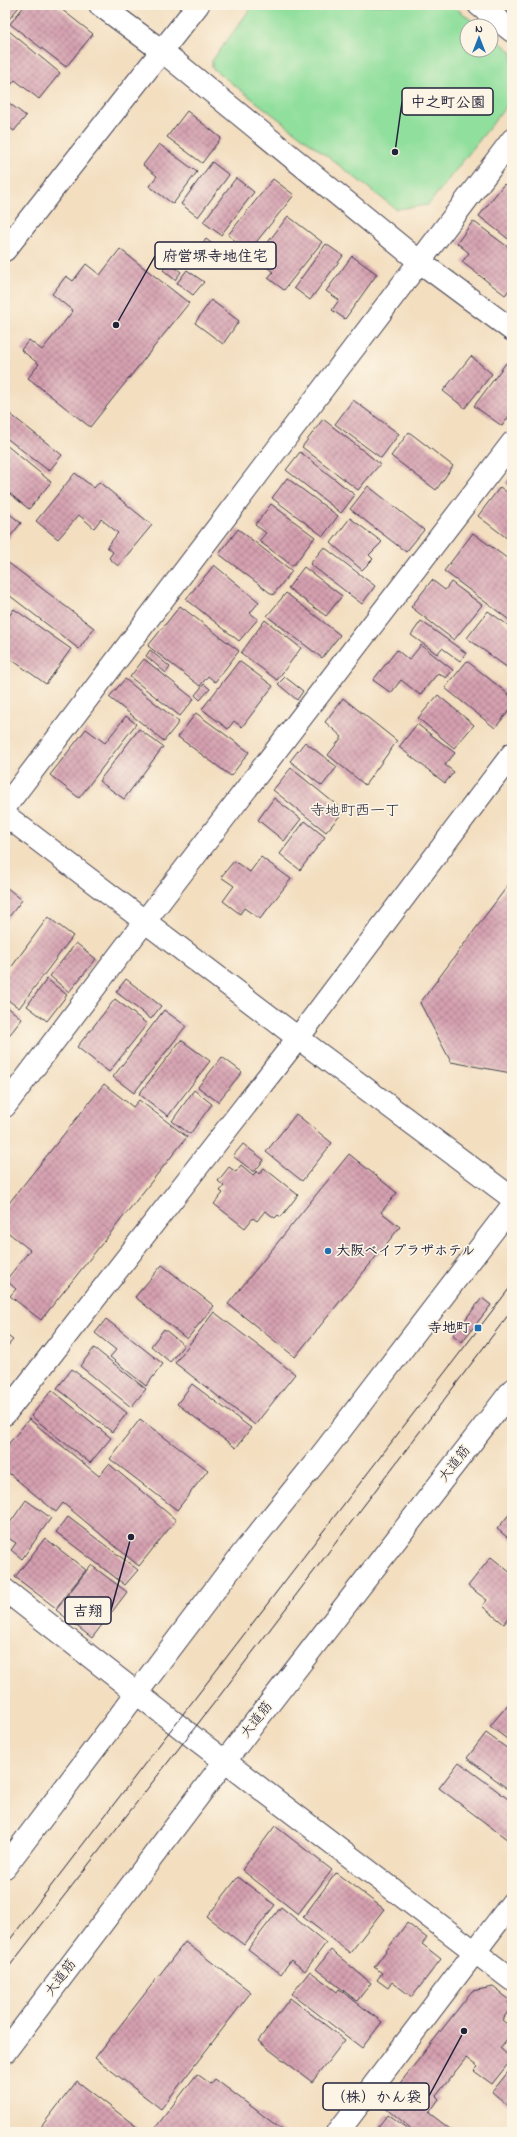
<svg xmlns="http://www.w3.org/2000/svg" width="517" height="2137" font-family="'Indie Flower','Klee One',sans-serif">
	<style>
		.green { fill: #91df9d; stroke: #5a806c }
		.building { fill: url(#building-cross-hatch) }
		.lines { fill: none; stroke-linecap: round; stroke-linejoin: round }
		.minor-casing { stroke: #413e4f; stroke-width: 24 }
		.major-casing { stroke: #413e4f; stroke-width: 24 }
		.minor { stroke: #fff; stroke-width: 22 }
		.major { stroke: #fff; stroke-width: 22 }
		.tram { stroke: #22223b; stroke-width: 1 }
		.poi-dot { fill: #1f6fb2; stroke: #fcf5e5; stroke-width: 1.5 }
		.labels { text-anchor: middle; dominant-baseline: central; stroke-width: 3.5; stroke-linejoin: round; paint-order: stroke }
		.poi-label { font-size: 14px; font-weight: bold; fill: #22223b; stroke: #fcf5e5; text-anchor: start }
		.street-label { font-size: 14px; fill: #22223b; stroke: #fcf5e5 }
		.neighbourhood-label { font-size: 15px; fill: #22223b; stroke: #fcf5e5 }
		.leader { fill: none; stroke: #22223b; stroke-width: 1.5 }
		.callout-dot { fill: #22223b; stroke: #fcf5e5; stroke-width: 1.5 }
		.callout { fill: #fcf5e5; stroke: #22223b; stroke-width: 1.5 }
		.callout-label { font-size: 15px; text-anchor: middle; font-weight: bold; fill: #22223b }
	</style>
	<defs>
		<pattern id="building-cross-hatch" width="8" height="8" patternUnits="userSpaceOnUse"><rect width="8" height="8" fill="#d5a0b0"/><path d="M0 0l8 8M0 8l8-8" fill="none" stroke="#ac8290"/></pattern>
	</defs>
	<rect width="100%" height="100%" fill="#fcf5e5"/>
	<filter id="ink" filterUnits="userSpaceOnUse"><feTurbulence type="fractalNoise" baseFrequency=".025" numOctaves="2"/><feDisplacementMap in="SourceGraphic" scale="8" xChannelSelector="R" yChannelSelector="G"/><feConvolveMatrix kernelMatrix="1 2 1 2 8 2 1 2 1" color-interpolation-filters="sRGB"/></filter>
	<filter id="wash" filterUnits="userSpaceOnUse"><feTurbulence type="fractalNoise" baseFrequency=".012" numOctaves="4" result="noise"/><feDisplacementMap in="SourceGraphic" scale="16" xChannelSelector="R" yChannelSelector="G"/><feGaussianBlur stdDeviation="0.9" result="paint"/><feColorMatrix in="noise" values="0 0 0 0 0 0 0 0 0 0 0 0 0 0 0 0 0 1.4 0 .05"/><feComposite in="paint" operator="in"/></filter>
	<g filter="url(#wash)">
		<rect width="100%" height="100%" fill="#f3dec0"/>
		<path class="green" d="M253,5H452L479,26H467V50H491V35L512,52V99L428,205L396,209L212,68V61Z"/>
		<g id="blocks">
			<path class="building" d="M5,5L19,7L5,24Z
				M25,5H56L93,34L66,67L10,24Z
				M491,5H512V20Z
				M9,31L60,73L39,99L15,80L10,86L5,83V36Z
				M5,100L26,116L14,131L5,124Z
				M187,111L221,138L202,163L167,137Z
				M159,144L197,172L173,204L149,186L157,176L143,165Z
				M212,162L229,175L198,217L181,204Z
				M236,178L254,192L221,235L203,222Z
				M273,179L294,195L249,251L228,235Z
				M504,184L512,191V242L479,216Z
				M288,216L322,242L284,290L268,278L273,272L256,258Z
				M473,221L512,250V287L505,295L462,262L469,253L457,243Z
				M206,239L227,255L217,268L196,252Z
				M326,244L343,256L310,300L294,288Z
				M120,249L189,303L90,427L28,378L39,364L21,350L29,340L42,350L73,311L52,294L66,276L73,281L86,264L100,275Z
				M352,256L377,274L345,319L332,310L339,300L326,291Z
				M169,263L181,272L175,280L163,270Z
				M187,270L204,282L193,295L177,283Z
				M211,300L239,321L223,344L195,323Z
				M471,356L492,374L465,408L443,391Z
				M506,363L512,367V412L502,426L474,406Z
				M353,400L399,434L381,458L335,424Z
				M5,410L62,455L49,471L5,437Z
				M323,419L380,464L358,490L302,447Z
				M409,432L453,466L436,490L391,456Z
				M5,444L51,482L29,509L5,490Z
				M300,452L355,495L341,513L286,470Z
				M75,473L94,488L99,482L152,525L118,566L109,558L113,552L107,547L118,533L101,519L94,528L79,515L58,539L36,521Z
				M512,473V488L505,483Z
				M287,478L338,516L323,536L272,498Z
				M368,486L424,530L406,552L350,509Z
				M500,487L512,496V542L478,516Z
				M271,504L315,537L293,566L259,541L266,533L255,525Z
				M5,510L21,523L5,543Z
				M350,518L382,542L369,555L373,559L362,570L331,543Z
				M238,529L292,571L273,595L219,554Z
				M473,533L512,562V622L444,571Z
				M324,547L375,586L362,604L310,564Z
				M6,561L94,628L79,649L5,592Z
				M214,565L259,602L250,613L258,619L239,641L186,599Z
				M304,567L342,596L326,616L288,588Z
				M432,580L445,590L451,582L482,605L454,640L411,607Z
				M286,593L340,635L322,658L267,616Z
				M180,606L239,651L215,682L208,676L200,686L148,646Z
				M14,609L71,649L46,684L5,655V622Z
				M488,611L512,628V671L467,638Z
				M265,620L301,648L277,680L241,653Z
				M421,621L466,653L460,661L442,648L437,654L411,635Z
				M421,645L453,670L446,678L438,673L420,695L401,680L391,693L373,680L397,650L409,660Z
				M150,650L170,667L166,673L146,656Z
				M144,659L194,699L180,716L130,677Z
				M239,661L273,686L242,727L234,721L228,729L202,709Z
				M467,661L512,697V707L495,728L445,688Z
				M285,677L303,691L297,700L278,684Z
				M125,679L179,722L164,741L109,697Z
				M204,684L210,689L200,700L195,695Z
				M438,695L474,725L454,748L418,718Z
				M343,698L397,741L365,785L328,755L342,737L325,722Z
				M196,713L249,752L231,776L178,737Z
				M126,716L136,724L79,798L50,775L86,729L105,743Z
				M417,724L455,753L445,765L454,772L445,783L399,747Z
				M139,729L163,747L124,799L99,781Z
				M305,742L337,767L322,786L290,761Z
				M291,768L344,811L326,832L273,790Z
				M274,798L301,819L284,841L258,820Z
				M305,821L325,837L300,870L280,854Z
				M261,857L291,879L260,919L244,908L240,914L223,901L234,886L221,877L234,861L250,872Z
				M512,880V1071L511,1073L451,1062L420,1003Z
				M5,886L22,900L5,922Z
				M48,917L73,936L19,1008L5,998V976Z
				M76,943L96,959L69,992L50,976Z
				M47,979L67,995L47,1021L27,1006Z
				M126,979L161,1006L151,1019L116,992Z
				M115,999L147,1024L109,1072L77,1047Z
				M5,1005L22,1019L7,1038L5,1036Z
				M164,1010L186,1026L134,1093L113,1077Z
				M181,1040L210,1061L168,1116L139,1094Z
				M222,1057L242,1072L218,1102L198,1087Z
				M104,1084L133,1107L139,1100L187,1137L41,1320L10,1296L16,1289L6,1280L30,1250L5,1230V1208Z
				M194,1090L212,1104L190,1134L172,1121Z
				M296,1114L332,1143L302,1181L266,1152Z
				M243,1144L264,1160L254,1172L233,1156Z
				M349,1154L397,1193L381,1212L400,1227L295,1357L228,1304Z
				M241,1165L253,1175L257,1171L259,1174L264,1168L298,1195L281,1217L278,1215L275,1218L265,1211L257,1221L253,1218L245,1228L214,1204L223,1193L220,1191L224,1186L218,1181L229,1167L236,1172Z
				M162,1265L214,1306L187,1339L135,1297Z
				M482,1298L491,1305L462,1342L453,1335Z
				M214,1312L295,1374L255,1425L175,1363Z
				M106,1319L163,1364L146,1386L110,1357L116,1350L95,1333Z
				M164,1329L184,1345L170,1362L151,1346Z
				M5,1334L13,1340L5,1349Z
				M94,1348L146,1389L131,1407L80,1366Z
				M72,1369L127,1413L112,1432L57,1388Z
				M192,1384L251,1428L236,1448L177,1404Z
				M52,1390L111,1438L90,1463L31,1416Z
				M29,1419L99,1476L109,1464L176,1520L139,1566L63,1503L56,1512L5,1470V1448Z
				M140,1419L208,1470L177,1510L110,1459Z
				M26,1500L51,1518L22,1559L11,1550L16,1543L5,1536V1530Z
				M512,1511V1541L497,1529Z
				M68,1517L138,1570L125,1585L56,1532Z
				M45,1538L86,1570L56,1608L15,1577Z
				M491,1557L512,1574V1614L504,1624L482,1606L487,1600L468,1586Z
				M91,1565L127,1592L92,1638L56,1610Z
				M510,1702L512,1703V1743L490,1726Z
				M486,1733L512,1752V1792L467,1758Z
				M459,1762L512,1802V1843L439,1788Z
				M275,1826L332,1870L298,1914L242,1870Z
				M336,1873L384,1909L350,1953L303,1917Z
				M238,1877L275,1905L244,1945L207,1917Z
				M281,1907L326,1943L305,1971L291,1960L281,1974L248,1949Z
				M407,1923L427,1938L422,1944L441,1959L412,1997L392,1982L388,1988L377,1980L382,1973L374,1967Z
				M185,1942L251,1992L161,2109L95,2058Z
				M331,1950L371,1983L357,2001L316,1969Z
				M310,1971L337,1992L339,1989L382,2022L362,2048L292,1994Z
				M493,1987L510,2000L508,2003L512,2006L502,2020L512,2028V2032L500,2048L512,2059L492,2084L474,2071L478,2067L466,2058L436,2096L439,2099L429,2113L454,2132H415L383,2105L472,1991Z
				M290,1998L345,2040L312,2082L258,2041Z
				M512,2067V2102L509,2106L492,2092Z
				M197,2074L211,2084L215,2079L285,2132H152Z
				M77,2081L142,2131L141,2132H37Z
				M388,2114L412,2132H374Z"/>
		</g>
	</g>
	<g filter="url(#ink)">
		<use href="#blocks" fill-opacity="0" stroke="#413e4f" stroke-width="1"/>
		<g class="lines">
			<g class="minor-casing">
				<path id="minor" d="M100,5L162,51L420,262L512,330
					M479,5L512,31
					M5,250L198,5
					M5,807L512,140
					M5,815L298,1038L512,1198
					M5,1106L145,921L512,443
					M5,1414L298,1038L512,754
					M5,1590L189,1734L512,1980
					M338,2132L512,1903"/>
			</g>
			<g class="major-casing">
				<path id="major" d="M5,1867L242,1554L323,1453L512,1206
					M5,2052L225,1761L512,1390"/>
			</g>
			<use href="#minor" class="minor"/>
			<use href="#major" class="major"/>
			<path class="tram" d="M5,1946L512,1285
				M5,1972L221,1694L512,1310"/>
		</g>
	</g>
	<g class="poi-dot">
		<circle cx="328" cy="1251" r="4"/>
		<rect x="474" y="1324" width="8" height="8" rx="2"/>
	</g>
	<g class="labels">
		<g class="poi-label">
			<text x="336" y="1251">大阪ベイプラザホテル</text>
			<text x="470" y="1328" text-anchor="end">寺地町</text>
		</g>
		<g class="street-label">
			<text transform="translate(455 1464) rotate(-52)">大道筋</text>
			<text transform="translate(257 1720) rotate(-52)">大道筋</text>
			<text transform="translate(61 1978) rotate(-53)">大道筋</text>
		</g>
		<g class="neighbourhood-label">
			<text x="355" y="811">寺地町西一丁</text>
		</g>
	</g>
	<path class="leader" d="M395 152L402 102M116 325L155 256M131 1537L111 1610M464 2031L429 2096"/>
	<g class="callout-dot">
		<circle cx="395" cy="152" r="4"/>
		<circle cx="116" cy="325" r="4"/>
		<circle cx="131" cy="1537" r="4"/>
		<circle cx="464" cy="2031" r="4"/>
	</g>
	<g class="callout">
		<rect x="402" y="88" width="91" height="27" rx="4"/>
		<rect x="155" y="242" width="121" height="27" rx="4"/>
		<rect x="65" y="1597" width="46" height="27" rx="4"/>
		<rect x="323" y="2083" width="106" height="27" rx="4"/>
	</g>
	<g class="callout-label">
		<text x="448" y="107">中之町公園</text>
		<text x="215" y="261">府営堺寺地住宅</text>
		<text x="88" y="1616">吉翔</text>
		<text x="376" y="2102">（株）かん袋</text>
	</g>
	<rect width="517" height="2137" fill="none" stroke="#fcf5e5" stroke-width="20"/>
	<g transform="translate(479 38)"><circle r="19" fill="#fcf5e5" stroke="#a5a1a1"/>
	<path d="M0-3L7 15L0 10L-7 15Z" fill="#1f6fb2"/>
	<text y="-6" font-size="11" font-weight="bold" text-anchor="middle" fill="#22223b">N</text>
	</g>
</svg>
